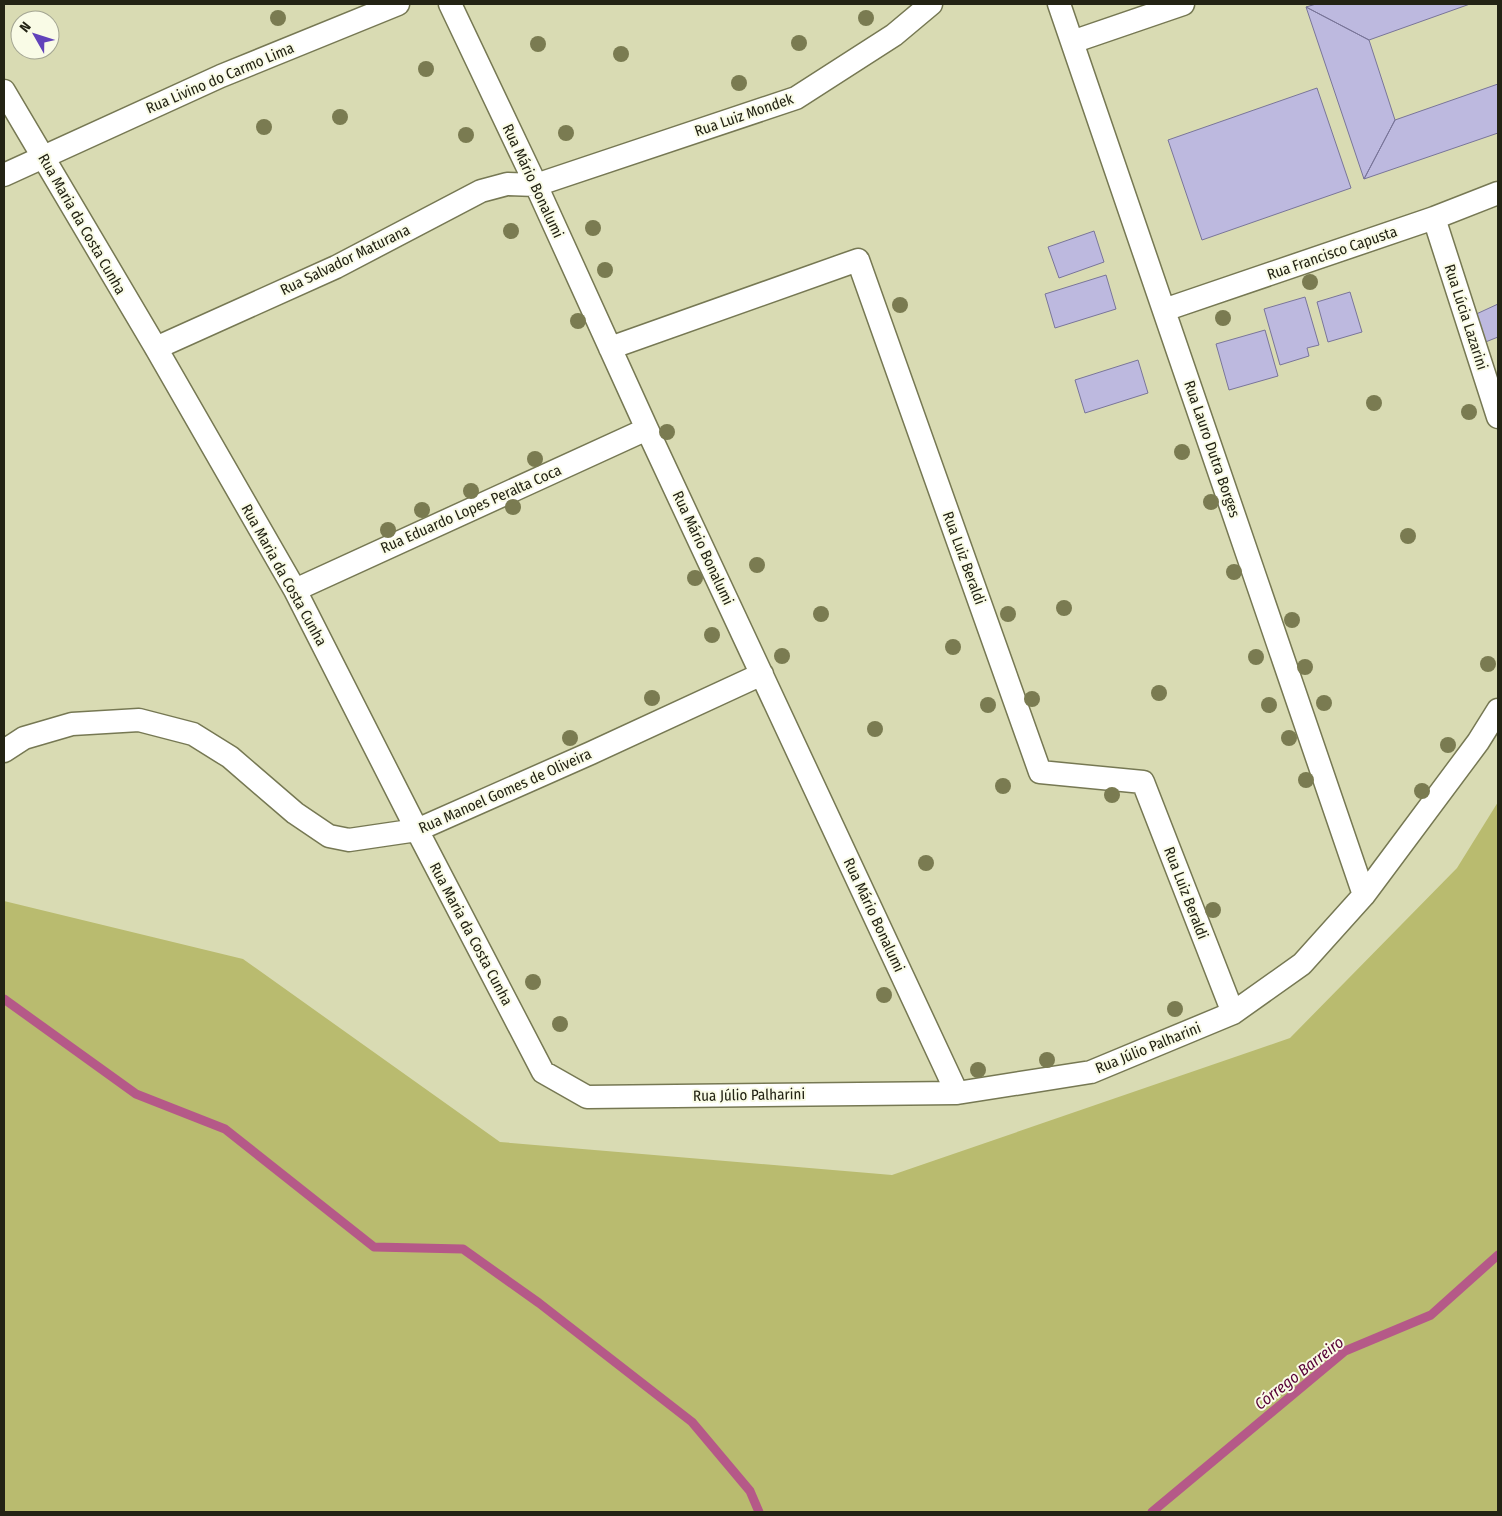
<svg xmlns="http://www.w3.org/2000/svg" width="1502" height="1516" font-family="'Fira Sans Condensed',sans-serif">
	<style>
		.green { fill: #b9bb6f }
		.lines { fill: none; stroke-linecap: round; stroke-linejoin: round }
		.stream { stroke: #b55988; stroke-width: 9 }
		.building { fill: #bdb9df; stroke: #797599 }
		.minor-casing { stroke: #767853; stroke-width: 25 }
		.minor { stroke: #fff; stroke-width: 22 }
		.tree { fill: #7a7b51 }
		.labels { text-anchor: middle; dominant-baseline: central; stroke-width: 4; stroke-linejoin: round; paint-order: stroke }
		.street-label { font-size: 15px; fill: #232314; stroke: #f9fbe6 }
		.water-label { font-size: 16px; font-style: italic; fill: #570036; stroke: #f9fbe6 }
	</style>
	<rect width="100%" height="100%" fill="#d9dbb3"/>
	<path class="green" d="M1498,802V1512H4V901L243,959L500,1142L892,1175L1290,1038L1457,868Z"/>
	<g class="lines">
		<path class="stream" d="M4,999L136,1094L225,1129L374,1247L463,1249L539,1303L692,1422L750,1491L759,1512
			M1152,1512L1345,1351L1431,1315L1498,1255"/>
	</g>
	<path class="building" d="M1316,4H1470L1369,40L1306,7Z
		M1306,7L1369,40L1395,120L1364,179Z
		M1498,84V133L1364,179L1395,120Z
		M1317,88L1351,188L1202,240L1168,140Z
		M1094,231L1104,262L1059,278L1048,247Z
		M1106,275L1116,309L1055,328L1045,294Z
		M1350,292L1362,332L1328,342L1317,302Z
		M1305,297L1319,345L1307,348L1309,356L1280,365L1264,309Z
		M1498,304V337L1483,343L1472,316Z
		M1265,330L1278,376L1229,390L1216,344Z
		M1138,360L1148,393L1085,413L1075,380Z"/>
	<g class="lines">
		<g class="minor-casing">
			<path id="minor" d="M450,4L536,185L647,429L957,1093
				M1059,4L1364,895
				M1072,42L1183,4
				M4,91L156,348L295,590L417,830L543,1072L587,1097L957,1093L1091,1072L1233,1013L1302,964L1364,895L1478,742L1498,710
				M4,175L221,76L398,4
				M1434,218L1498,417
				M1164,310L1434,218L1498,193
				M156,348L336,267L481,191L507,184L536,185L796,98L894,35L931,4
				M610,348L858,260L1040,772L1143,782L1233,1013
				M295,590L647,429
				M4,751L24,738L72,724L139,720L193,734L230,757L295,813L329,836L349,840L417,830L591,753L762,674"/>
		</g>
		<use href="#minor" class="minor"/>
	</g>
	<g class="tree">
		<circle cx="278" cy="18" r="8"/>
		<circle cx="866" cy="18" r="8"/>
		<circle cx="799" cy="43" r="8"/>
		<circle cx="538" cy="44" r="8"/>
		<circle cx="621" cy="54" r="8"/>
		<circle cx="426" cy="69" r="8"/>
		<circle cx="739" cy="83" r="8"/>
		<circle cx="340" cy="117" r="8"/>
		<circle cx="264" cy="127" r="8"/>
		<circle cx="566" cy="133" r="8"/>
		<circle cx="466" cy="135" r="8"/>
		<circle cx="593" cy="228" r="8"/>
		<circle cx="511" cy="231" r="8"/>
		<circle cx="605" cy="270" r="8"/>
		<circle cx="1310" cy="282" r="8"/>
		<circle cx="900" cy="305" r="8"/>
		<circle cx="1223" cy="318" r="8"/>
		<circle cx="578" cy="321" r="8"/>
		<circle cx="1374" cy="403" r="8"/>
		<circle cx="1469" cy="412" r="8"/>
		<circle cx="667" cy="432" r="8"/>
		<circle cx="1182" cy="452" r="8"/>
		<circle cx="535" cy="459" r="8"/>
		<circle cx="471" cy="491" r="8"/>
		<circle cx="1211" cy="502" r="8"/>
		<circle cx="513" cy="507" r="8"/>
		<circle cx="422" cy="510" r="8"/>
		<circle cx="388" cy="530" r="8"/>
		<circle cx="1408" cy="536" r="8"/>
		<circle cx="757" cy="565" r="8"/>
		<circle cx="1234" cy="572" r="8"/>
		<circle cx="695" cy="578" r="8"/>
		<circle cx="1064" cy="608" r="8"/>
		<circle cx="821" cy="614" r="8"/>
		<circle cx="1008" cy="614" r="8"/>
		<circle cx="1292" cy="620" r="8"/>
		<circle cx="712" cy="635" r="8"/>
		<circle cx="953" cy="647" r="8"/>
		<circle cx="782" cy="656" r="8"/>
		<circle cx="1256" cy="657" r="8"/>
		<circle cx="1488" cy="664" r="8"/>
		<circle cx="1305" cy="667" r="8"/>
		<circle cx="1159" cy="693" r="8"/>
		<circle cx="652" cy="698" r="8"/>
		<circle cx="1032" cy="699" r="8"/>
		<circle cx="1324" cy="703" r="8"/>
		<circle cx="988" cy="705" r="8"/>
		<circle cx="1269" cy="705" r="8"/>
		<circle cx="875" cy="729" r="8"/>
		<circle cx="570" cy="738" r="8"/>
		<circle cx="1289" cy="738" r="8"/>
		<circle cx="1448" cy="745" r="8"/>
		<circle cx="1306" cy="780" r="8"/>
		<circle cx="1003" cy="786" r="8"/>
		<circle cx="1422" cy="791" r="8"/>
		<circle cx="1112" cy="795" r="8"/>
		<circle cx="926" cy="863" r="8"/>
		<circle cx="1213" cy="910" r="8"/>
		<circle cx="533" cy="982" r="8"/>
		<circle cx="884" cy="995" r="8"/>
		<circle cx="1175" cy="1009" r="8"/>
		<circle cx="560" cy="1024" r="8"/>
		<circle cx="1047" cy="1060" r="8"/>
		<circle cx="978" cy="1070" r="8"/>
	</g>
	<g class="labels">
		<g class="street-label">
			<text transform="translate(220 78) rotate(-23)">Rua Livino do Carmo Lima</text>
			<text transform="translate(744 115) rotate(-19)">Rua Luiz Mondek</text>
			<text transform="translate(533 181) rotate(65)">Rua Mário Bonalumi</text>
			<text transform="translate(82 224) rotate(60)">Rua Maria da Costa Cunha</text>
			<text transform="translate(1332 253) rotate(-19)">Rua Francisco Capusta</text>
			<text transform="translate(345 260) rotate(-26)">Rua Salvador Maturana</text>
			<text transform="translate(1466 317) rotate(72)">Rua Lúcia Lazarini</text>
			<text transform="translate(1212 449) rotate(71)">Rua Lauro Dutra Borges</text>
			<text transform="translate(471 509) rotate(-24)">Rua Eduardo Lopes Peralta Coca</text>
			<text transform="translate(703 548) rotate(65)">Rua Mário Bonalumi</text>
			<text transform="translate(964 558) rotate(70)">Rua Luiz Beraldi</text>
			<text transform="translate(284 575) rotate(61)">Rua Maria da Costa Cunha</text>
			<text transform="translate(505 791) rotate(-24)">Rua Manoel Gomes de Oliveira</text>
			<text transform="translate(1186 893) rotate(69)">Rua Luiz Beraldi</text>
			<text transform="translate(874 915) rotate(65)">Rua Mário Bonalumi</text>
			<text transform="translate(471 934) rotate(62)">Rua Maria da Costa Cunha</text>
			<text transform="translate(1148 1048) rotate(-22)">Rua Júlio Palharini</text>
			<text transform="translate(749 1095) rotate(-1)">Rua Júlio Palharini</text>
		</g>
		<g class="water-label">
			<text transform="translate(1299 1373) rotate(-38)">Córrego Barreiro</text>
		</g>
	</g>
	<rect width="1502" height="1516" fill="none" stroke="#232314" stroke-width="10"/>
	<g transform="translate(35 35) rotate(309)"><circle r="24" fill="#f9fbe6" stroke="#a3a592"/>
	<path d="M0-4L9 19L0 12L-9 19Z" fill="#6142ba"/>
	<text y="-8" font-size="14" font-weight="bold" text-anchor="middle" fill="#232314">N</text>
	</g>
</svg>
